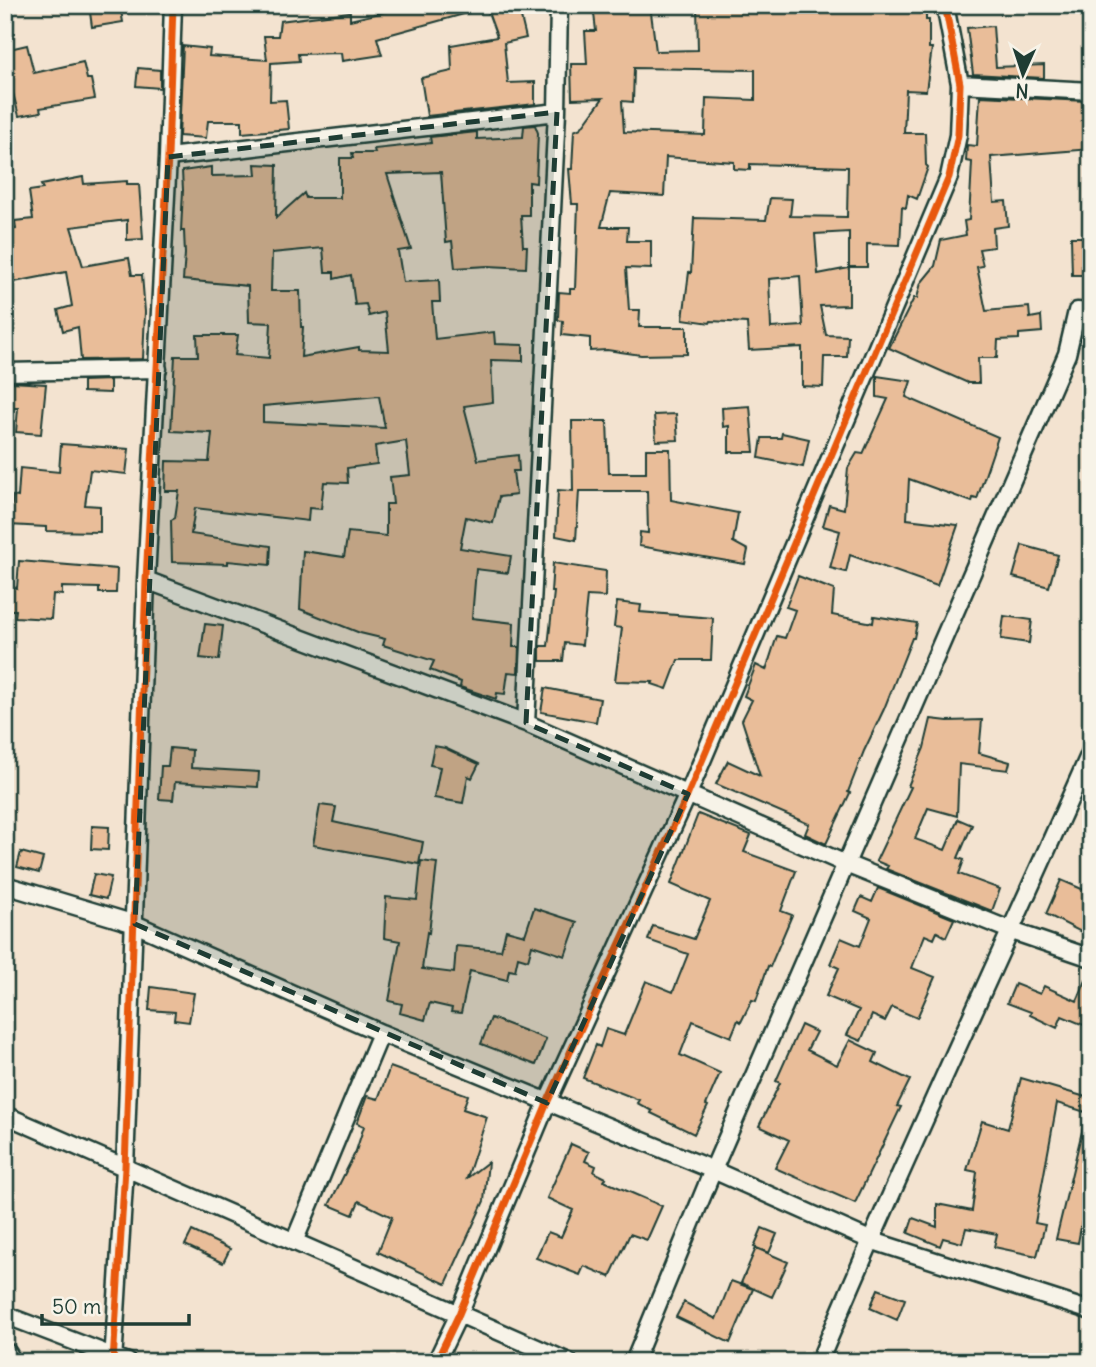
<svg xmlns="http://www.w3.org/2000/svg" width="1096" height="1367" font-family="Delius,sans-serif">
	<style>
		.building { fill: #e9bd99; stroke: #1f3d34; stroke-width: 2; fill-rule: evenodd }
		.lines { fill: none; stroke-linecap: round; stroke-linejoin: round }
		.street-casing { stroke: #1f3d34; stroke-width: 21 }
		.secondary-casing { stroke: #1f3d34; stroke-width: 28 }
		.street { stroke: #f7f3e8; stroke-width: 16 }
		.secondary { stroke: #f7f3e8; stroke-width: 23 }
		.cycleway-casing { stroke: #f7f3e8; stroke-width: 11 }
		.cycleway { stroke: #e8590c; stroke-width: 7 }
		.marked { fill: #1f3d34; fill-opacity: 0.2; stroke: #1f3d34; stroke-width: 5; stroke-dasharray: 14 9; stroke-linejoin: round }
	</style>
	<rect width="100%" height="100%" fill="#f3e3d0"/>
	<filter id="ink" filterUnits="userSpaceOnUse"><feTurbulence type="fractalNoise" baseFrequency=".0143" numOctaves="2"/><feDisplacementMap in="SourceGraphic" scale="14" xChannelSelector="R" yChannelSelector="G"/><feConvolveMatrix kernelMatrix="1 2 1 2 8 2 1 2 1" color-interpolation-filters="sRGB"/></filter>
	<g filter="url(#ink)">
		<path class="building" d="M89,5H120L123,22L92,27Z
			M392,5H481L482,9L377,38L382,55L342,61L341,53L298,54L299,61L271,63L270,101L286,100L289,129L242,133V121H208L206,138L179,136L183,46L210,49L209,56L267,60L264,36H278L280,21L350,12V20L393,10Z
			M518,5L526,38L504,43L508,83L535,82V104L427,116L421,78L452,71L451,45L497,37L488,12Z
			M593,5H650L656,51L698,50L697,5H926V20H929V48H932L926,91L906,90L904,133H925L926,165L928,167L917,199L908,195L906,208L902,207L900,245L867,244V267H849V232L815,234L818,274L849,268V305L820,306L826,335L848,336L847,357H824L823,387L802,386V347L749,350L747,323L711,321L710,323L683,319L689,272L691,273L694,218L766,220L770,198L792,199L790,216L847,217L848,167L750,164V170L734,169V162L666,157L664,196L610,193L601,227H628L627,241H651V269L626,268L629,310H640L639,327H687V354L641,355L607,350L590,351V338L562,335L563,321L558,320L559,292L570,293V289H575L578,204H572L569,169H572L574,131L581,128L603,98L572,99L571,64H587L585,31H596ZM634,68L755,70V100L706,98L705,135L624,132L622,101L633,102ZM800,276L803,326L771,328L769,279Z
			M993,26L996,67L1044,65V78L973,74L967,28Z
			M27,45L34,73L83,62L87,79H91L95,99L40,108L41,112L19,116L5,63V50Z
			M138,68L160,70V88L136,86Z
			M980,96L1086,101V123H1091V149L991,157L994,202L1006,201L1008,226L993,228L994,247L979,249L983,266L977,267L986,311L1029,307L1030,318L1041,316L1042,332L1019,334V339L998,340L997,358H978L979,383H968L889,348L914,298H917L921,283L935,266L941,240L966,235L964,221L969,220L972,162L966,161L967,145L977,146Z
			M535,125L538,133L536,183L529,182V215H521L523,246H527L526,268L488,266L455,268L452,241L446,242L441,172L387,174L411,249L398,251L403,282L439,280L440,302H432L435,339L494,332L495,344L523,345V361L491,360L493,402L464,406L478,460L518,455L519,471H513L516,495L499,497L493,523L466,517L460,548L511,556L508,573L476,569L472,618L514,623L513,647H519L518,673L508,672L505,694L497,693L496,699L460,687L461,682L430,670L434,661L383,645L385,639L360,633L300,609L303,551L344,557L348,532L386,536V504H393L390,477L410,475L406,441L375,446L377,464L347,468L348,483L324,482L321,509L309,508L308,521L195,508L191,534L271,546L270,565L228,561V564L172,562L171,520L175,518L179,491H165L166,461L209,462L212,433L171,431L175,356H198L197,335H238L235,355L269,358L271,323L249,322L248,286L183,280L185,254L184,231H181L183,190L182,171L211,167V176L256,175L255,164L277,165L276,218L304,193L306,198H340V158H353L352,153H375L374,149L431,143L430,137L477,132V139L523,137L524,126ZM323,248L325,272H334V279L351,275L355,305L366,304L369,316L385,312L389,351L359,350V347L301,357L303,327H301L300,291H271L272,253ZM379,396L385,428L263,422V406Z
			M83,177L84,184L127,181V184H139L143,239L127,240V220L71,227L83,266L129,258L132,275H142L145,312L143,359L81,360L78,327L63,331L58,310L72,306L66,272L9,283L5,230L16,229L15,221L33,219L29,191L43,189L41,185Z
			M1071,237H1090L1091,275H1072Z
			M877,376L911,381L906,397L998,437L977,499L973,498L972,502L909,479L907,519L958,525L937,586L850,555L846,572L830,568L840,531L823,526L829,505L844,509L848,468L857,453L863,454L888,399L877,397Z
			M110,380V393L83,392V381Z
			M11,382L46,384L41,434L16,432L18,408H10Z
			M750,406L754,452H729V426L723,427L722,408Z
			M676,414L678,440L656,441L654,415Z
			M572,421H607L609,473H646V449H670L671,500L738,513L733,542L748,550L745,564L639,546L640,532L648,533L647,491H579L576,540L556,536L558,490L573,491Z
			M782,433L809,439L803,467L759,458L762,438H781Z
			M61,444L129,449L126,474L90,470L85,505L100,506V532L46,531V527L9,525L13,496L18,497L20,468L59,472Z
			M1022,545L1058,555L1049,587L1013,577Z
			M19,561L117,569L116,593H99V588L62,587V595L53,594L51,619L15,617L16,610H5V586L17,588Z
			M553,563L606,571L605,597L587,596L582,645L565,643L563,661H540V646H548L554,592H551Z
			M798,576L834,590L832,615L873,623L874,616L917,623L914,638H912L884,709L864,751L848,792L850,793L826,844L805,834L809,824L716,784L728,761L760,776L742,720L752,700L744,696L756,665L766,670L777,636L785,638L795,610L786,607Z
			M617,602L641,605L640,612L713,618L711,660H678L667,689L652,684L653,682L615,681L622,628L614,627Z
			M1004,616L1032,620L1029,643L1001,639Z
			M205,624L223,626L219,660L200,658Z
			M545,688L600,699L596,722L541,712Z
			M931,719L948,721L982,720L979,753L1010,762L1008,770L959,764L957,816L928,808L915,839L945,850L958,819L972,825L958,858L964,860L959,874L1000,889L992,911L886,869L888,866L876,861L911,787L908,786L924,748Z
			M434,746L445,748L479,764L472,778L468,776L463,803L434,798L440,767L430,765Z
			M170,748L192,750L191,768L259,772L258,787L175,782L173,800L159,799L161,766H168Z
			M320,805L336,807L333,822L423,842L419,864L313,845Z
			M698,814L751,835L744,852L796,871L781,911L792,915L770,967L768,966L756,1001L752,1000L741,1022L738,1020L731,1037L693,1021L680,1055L720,1073L706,1105L708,1106L694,1134L651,1113L652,1111L637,1103L639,1100L583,1078L596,1045L600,1047L606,1029L624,1035L646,981L673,992L688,954L648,940L653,926L694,939L710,901L671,884Z
			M92,826L109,827L108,850L91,849Z
			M21,852L43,858L39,873L17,867Z
			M421,861L437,863L429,933L427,932L422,969L454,973L456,946L501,950L506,930L525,935L534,908L577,922L565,956L532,945L528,960L518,957L515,971L509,970L507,980L470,971L461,1013L451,1012L452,1008L430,1003L425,1020L400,1013L402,1004L389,1001L400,941L384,938L386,897L417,900Z
			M94,874L111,877L106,899L89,895Z
			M1061,880L1091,893V923L1085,934L1046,914Z
			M878,888L954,919L946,937L937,932L934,939L925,935L912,968L935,977L917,1018L892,1007L885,1021L872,1015L861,1041L847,1035L859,1010L826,996L839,968L830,964L841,938L860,946L871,918L855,911L861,897L872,902Z
			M1091,969V1028L1062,1016L1057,1028L1030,1015L1031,1012L1007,1003L1015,984L1040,994L1044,986L1077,1001Z
			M151,987L194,993L189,1022L174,1020L175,1012L149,1010Z
			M491,1018L546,1039L536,1065L481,1044Z
			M801,1025L816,1032L807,1050L837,1065L850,1040L877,1053L873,1062L910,1080L897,1106L901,1107L855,1203L775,1168L789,1140L759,1126L780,1083L776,1081Z
			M390,1067L468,1095L463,1109L487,1117L467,1178L488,1162L484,1201L446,1284L378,1252L392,1217L359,1201L353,1215L329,1205L356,1151L364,1126L357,1123L367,1096L378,1099Z
			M1021,1078L1089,1098L1085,1112L1057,1103L1035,1223L1045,1225L1037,1256L994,1247L997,1234L966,1228L962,1243L943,1238L940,1246L908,1233L913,1218L937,1227V1204L972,1211L977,1172L967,1170L982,1121L1008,1129Z
			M1085,1119L1091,1120V1172L1078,1243L1056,1239Z
			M571,1144L589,1152L585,1161L596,1166L594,1172L606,1178L604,1181L662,1206L647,1240L630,1234L610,1277L584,1266L580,1275L536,1258L548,1232L561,1237L573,1210L547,1198Z
			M762,1228L777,1234L769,1253L754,1247Z
			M192,1231L230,1249L223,1263L185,1245Z
			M756,1248L788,1262L772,1297L741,1283Z
			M731,1281L753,1289L730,1343L676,1317L684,1302L716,1319Z
			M878,1289L905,1299L897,1320L870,1308Z"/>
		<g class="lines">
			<g class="street-casing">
				<path id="street" d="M960,84L1091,91
					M168,157L557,112
					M5,372L158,369
					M146,580L526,723L846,864L1012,931L1091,958
					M526,723L557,112L559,5
					M5,885L135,924L381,1033L713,1170L870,1240L1091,1311
					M5,1115L569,1362
					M294,1242L381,1033
					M5,1315L128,1362
					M113,1362L125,1168L146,580L168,157L173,5
					M436,1362L459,1314L547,1103L688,794L949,177L958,135L960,84L945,5
					M634,1362L713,1170L1067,354L1077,311L1091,312
					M819,1362C905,1156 1001,955 1091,751"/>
			</g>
			<g class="secondary-casing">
				<path id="secondary" d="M5,1355L9,1362"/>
			</g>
			<use href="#street" class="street"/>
			<use href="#secondary" class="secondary"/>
			<g class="cycleway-casing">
				<path id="cycleway" d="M113,1362L125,1168L146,580L168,157L173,5
					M436,1362L459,1314L547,1103L688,794L949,177L958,135L960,84L945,5"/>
			</g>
			<use href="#cycleway" class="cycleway"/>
		</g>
	</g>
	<path class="marked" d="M557,112L526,723L688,794L547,1103L135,924L168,157Z"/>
	<rect width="1096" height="1367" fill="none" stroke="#f7f3e8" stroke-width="28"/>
	<rect x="14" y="14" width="1068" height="1339" fill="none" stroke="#1f3d34" stroke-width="2.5" filter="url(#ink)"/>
	<g transform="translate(1023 74) rotate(183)" stroke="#f7f3e8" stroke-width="5" paint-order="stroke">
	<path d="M0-5L12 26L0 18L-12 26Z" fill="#1f3d34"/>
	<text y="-10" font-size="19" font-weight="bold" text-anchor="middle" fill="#1f3d34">N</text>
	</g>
	<path d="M42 1314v10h147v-10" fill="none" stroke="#1f3d34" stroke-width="3.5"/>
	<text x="52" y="1314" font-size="21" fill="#1f3d34" stroke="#f7f3e8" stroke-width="5" paint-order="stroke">50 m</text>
</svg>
